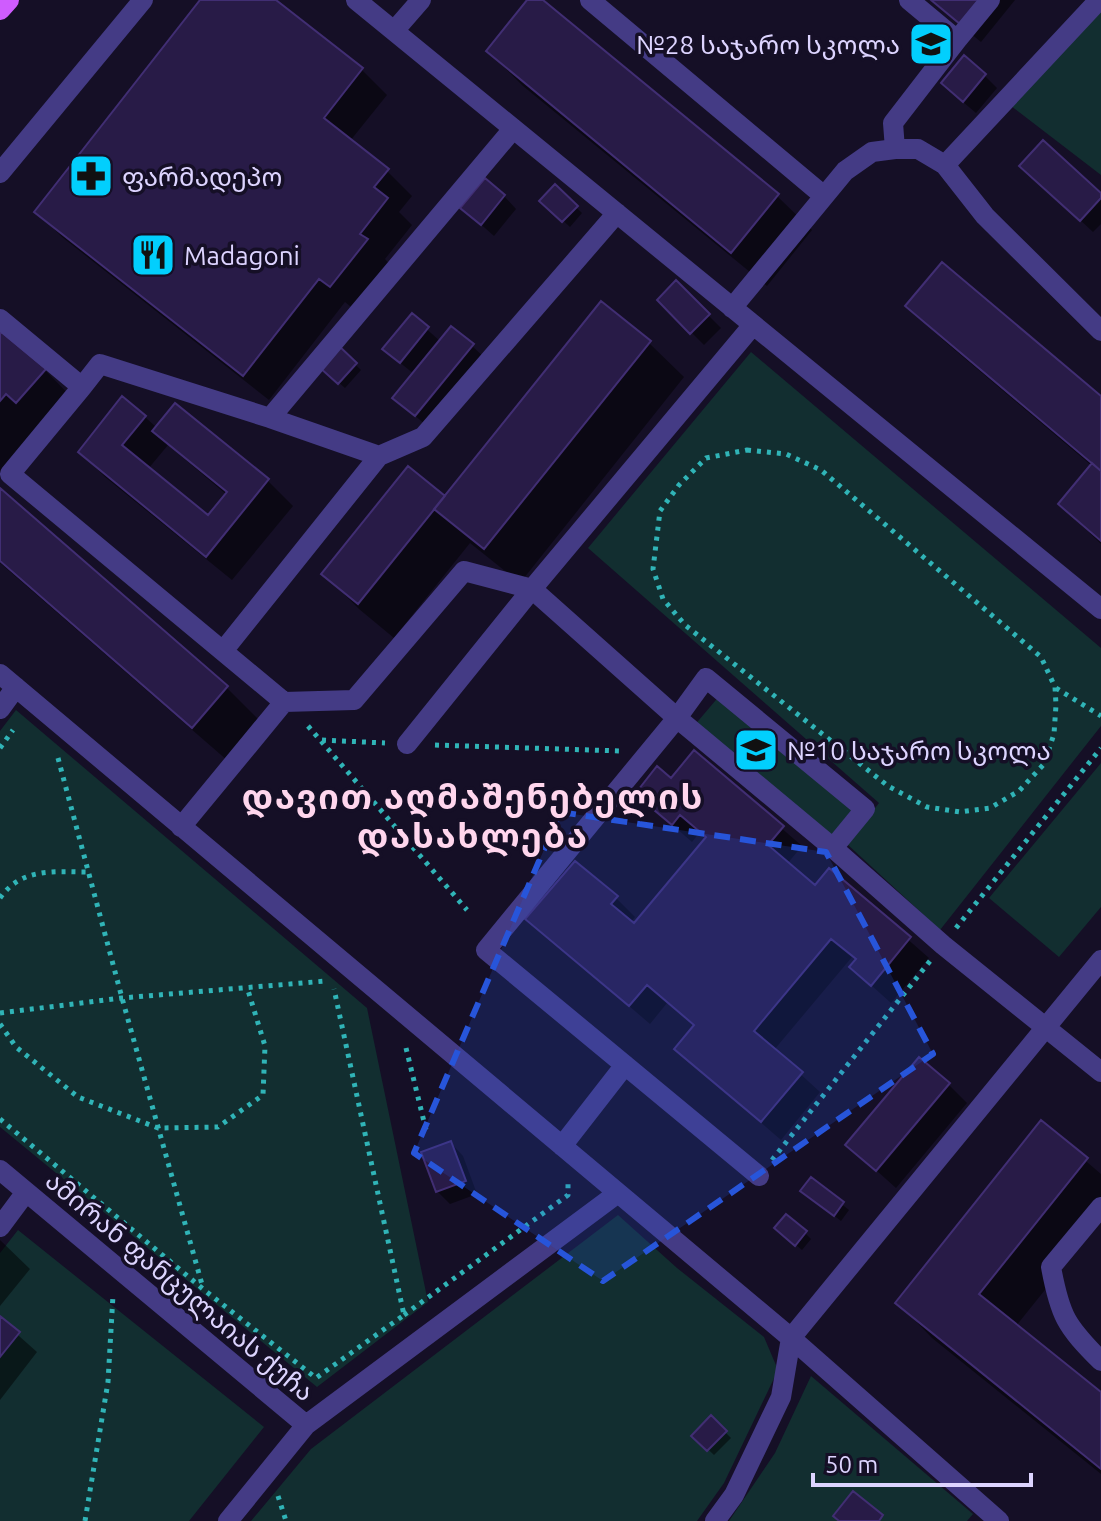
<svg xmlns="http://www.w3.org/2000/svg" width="1101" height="1521" font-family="Ubuntu,'Noto Sans Georgian',sans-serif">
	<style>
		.green { fill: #122e30 }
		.shadow { fill: #0007; fill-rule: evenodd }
		.building { fill: #281b47; stroke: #412e73; stroke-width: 2 }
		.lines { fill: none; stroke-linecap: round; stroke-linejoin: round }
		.path { stroke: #30b4b7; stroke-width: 5; stroke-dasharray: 4 6; stroke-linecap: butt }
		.minor { stroke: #443b85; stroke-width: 20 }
		.major { stroke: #cf5cfe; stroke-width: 20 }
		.marked { fill: #2755da; fill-opacity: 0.2; stroke: #2755da; stroke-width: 6; stroke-dasharray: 16 10; stroke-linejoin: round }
		.labels { text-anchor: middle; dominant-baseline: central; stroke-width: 7; stroke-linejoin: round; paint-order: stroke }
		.poi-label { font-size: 26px; fill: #ddd4ff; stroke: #150f26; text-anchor: start }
		.street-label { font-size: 26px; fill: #ddd4ff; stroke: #150f26 }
		.district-label { font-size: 34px; font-weight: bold; letter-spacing: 2px; fill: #ffd6ed; stroke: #150f26 }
	</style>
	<rect width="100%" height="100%" fill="#150f26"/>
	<path class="green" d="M1101,10V175L1011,106Z
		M751,352L1101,648V726L940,930L847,844L879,803L588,548Z
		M721,694L856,805L829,838L693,727Z
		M16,710L367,1008L428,1302L317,1387L0,1127V731Z
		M1101,763V907L1059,957L989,898Z
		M618,1215L677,1268L764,1337L778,1370L724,1483L697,1521H251L311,1449Z
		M18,1230L264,1427L189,1521H0V1253Z
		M811,1376L973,1514L967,1521H729L775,1453Z"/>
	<path class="shadow" d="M203,0H273L362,70L387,95L350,141L387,171L412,196L399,212L412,225L385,259L391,266L356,311L345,302L269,400L62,237L37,212Z
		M530,0H540L777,196L812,230L767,286L523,86L488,51Z
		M930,0H1015L981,42Z
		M984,75L997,88L976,113L956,96Z
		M1035,178L1101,195V224L1093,232Z
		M555,187L582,213L570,227L542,201Z
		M504,196L516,209L494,236L476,220Z
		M676,283L721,328L704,345L659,300Z
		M908,306L1101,398V544L1060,504L1092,466L943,340Z
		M412,316L441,342L472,346L485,358L428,427L395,398L414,374L398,361Z
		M0,334L45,370L79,405L42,428L0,476Z
		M649,343L684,377L520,583L470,543L394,638L359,609L324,574L445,499Z
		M338,348L361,370L345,388L321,367Z
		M175,405L268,481L293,506L232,580L105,477L80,452L145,417L157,428ZM168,445L227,495L208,518L148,469Z
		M0,490L227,688L261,722L228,761L0,563Z
		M694,752L802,846L787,864L815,888L830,871L929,958L891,1003L851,967L857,961L852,957L774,1050L820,1092L781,1140L677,1049L696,1026L667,1003L650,1024L528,919L616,898L635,917L630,923L634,926L707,838L700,832L692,842L637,794L671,780Z
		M948,1084L967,1103L896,1188L848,1145Z
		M1041,1123L1101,1174V1220L1016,1326L1101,1395V1474L932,1338L898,1303Z
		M451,1143L463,1156L477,1194L450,1204L437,1191Z
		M811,1180L849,1210L841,1221L809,1196Z
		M805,1233L811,1239L802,1250L783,1234Z
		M0,1240L30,1269L0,1306Z
		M0,1319L37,1352L0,1400Z
		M711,1418L731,1438L714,1455L694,1436Z"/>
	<path class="building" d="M200,0H276L363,68L324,118L389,169L374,187L388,198L360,234L368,239L330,287L319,279L243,376L34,212Z
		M527,0H543L779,194L731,253L486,51Z
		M931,0H980L960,24Z
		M964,55L986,74L963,102L941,83Z
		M1043,140L1101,193V198L1080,221L1019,166Z
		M485,178L505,195L481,225L460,208Z
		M555,184L578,206L562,222L539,201Z
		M942,262L1101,396V471L905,306Z
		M676,280L710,314L690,334L657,300Z
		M601,301L651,341L484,549L434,509Z
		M412,313L429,327L400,363L382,349Z
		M451,326L474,344L415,416L392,398Z
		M0,331L46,369L16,403L6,394L0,401Z
		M338,345L357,363L338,384L319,367Z
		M122,396L146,416L122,445L208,515L227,492L152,431L175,403L269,479L206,557L78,452Z
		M1092,463L1101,471V541L1058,504Z
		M408,466L445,496L358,604L321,574Z
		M0,488L228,686L192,728L0,561Z
		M694,750L784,826L768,845L815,885L829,868L911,937L871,986L849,967L856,959L831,939L754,1031L803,1072L761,1122L674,1049L694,1025L647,985L629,1006L525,919L575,861L618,896L611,904L634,923L706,837L680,815L672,825L635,794L657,766L671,778Z
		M919,1057L950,1083L876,1171L845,1145Z
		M1041,1120L1088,1158L979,1294L1101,1392V1469L895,1303Z
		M451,1141L466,1181L436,1192L421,1152Z
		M811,1177L844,1202L834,1216L800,1191Z
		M786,1214L807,1231L795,1246L774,1228Z
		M0,1316L20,1332L0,1357Z
		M711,1415L727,1431L707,1451L691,1436Z
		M853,1491L883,1515L879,1521H839L833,1516Z"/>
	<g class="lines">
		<path class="path" d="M747,450L786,454L821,470L1041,657L1055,687L1056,705L1054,734L1044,764L1019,791L990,808L960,812L927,807L888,786L685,625L663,599L653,569L660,511L679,485L706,458Z
			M1056,688L1101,716
			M308,726L467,910
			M322,740L385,743
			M435,745L621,751
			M0,748L13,730
			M58,758L122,998L203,1288
			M0,898C22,867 54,872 88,872
			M956,928L1101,748
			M0,1013L122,998L326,981
			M0,1024L16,1047L78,1097L158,1128L218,1127L263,1095L265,1046L247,987
			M406,1048L427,1134
			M0,1119L203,1289L316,1378L404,1315L334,989
			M772,1160L930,961
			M404,1315L568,1195V1183
			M278,1496L286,1521
			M85,1521L108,1382L113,1295"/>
		<path class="minor" d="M356,0L1101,609
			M590,0L824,196
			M909,0L957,40L990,0
			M394,31L421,0
			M895,149L893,123L957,40
			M945,165L1099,0
			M0,173L143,0
			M732,308L845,171L872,152L895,149H918L945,165L985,216L1101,331
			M0,319L82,387L10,474L284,702L354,700L464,571L532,589L677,718L833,848L943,945L1101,1072
			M82,387L100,364L270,418
			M379,456L270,418L513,129
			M223,651L379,456L423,437L617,213
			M0,674L791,1338L999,1521
			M0,709L16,687
			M407,744L532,589L753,325
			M181,827L284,702
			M562,1146L625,1065
			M0,1170L306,1425
			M759,1176L486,950L677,718L706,678L865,809L833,848
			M1101,1207L1051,1267C1060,1316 1066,1326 1101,1361
			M0,1227L26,1192
			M228,1521L306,1425L618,1193
			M715,1521L734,1495L781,1397L791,1338L1101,960"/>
		<path class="major" d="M0,10L9,0"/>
	</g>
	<path class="marked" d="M560,812L826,852L933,1054L603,1281L414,1153Z"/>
	<defs>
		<g id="school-square" transform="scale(2.3)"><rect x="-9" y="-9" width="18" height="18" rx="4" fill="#02cffd" stroke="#150f26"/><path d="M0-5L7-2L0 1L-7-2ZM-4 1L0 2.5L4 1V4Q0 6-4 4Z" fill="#111"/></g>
		<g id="pharmacy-square" transform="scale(2.3)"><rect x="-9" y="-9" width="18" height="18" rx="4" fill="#02cffd" stroke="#150f26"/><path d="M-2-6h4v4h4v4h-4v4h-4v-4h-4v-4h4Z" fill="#111"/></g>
		<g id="restaurant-square" transform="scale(2.3)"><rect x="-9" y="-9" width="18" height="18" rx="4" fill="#02cffd" stroke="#150f26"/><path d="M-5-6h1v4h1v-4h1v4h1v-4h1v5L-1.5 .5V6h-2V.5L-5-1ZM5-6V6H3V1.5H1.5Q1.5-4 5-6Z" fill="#111"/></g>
	</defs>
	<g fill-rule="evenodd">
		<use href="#school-square" x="931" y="44"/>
		<use href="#pharmacy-square" x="91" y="176"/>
		<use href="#restaurant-square" x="153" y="255"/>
		<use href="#school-square" x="756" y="750"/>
	</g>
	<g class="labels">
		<g class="poi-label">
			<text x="900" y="44" text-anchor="end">№28 საჯარო სკოლა</text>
			<text x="122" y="176">ფარმადეპო</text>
			<text x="184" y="255">Madagoni</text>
			<text x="787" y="750">№10 საჯარო სკოლა</text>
		</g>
		<g class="street-label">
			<text transform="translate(180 1286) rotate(40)">ამირან ფანცულაიას ქუჩა</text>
		</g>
		<g class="district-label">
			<text x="473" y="796">დავით აღმაშენებელის<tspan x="473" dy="39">დასახლება</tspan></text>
		</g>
	</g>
	<path d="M813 1473v12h218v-12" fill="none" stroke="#ddd4ff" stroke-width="4"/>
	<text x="825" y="1473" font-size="24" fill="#ddd4ff" stroke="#150f26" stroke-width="6" paint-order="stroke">50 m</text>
</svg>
